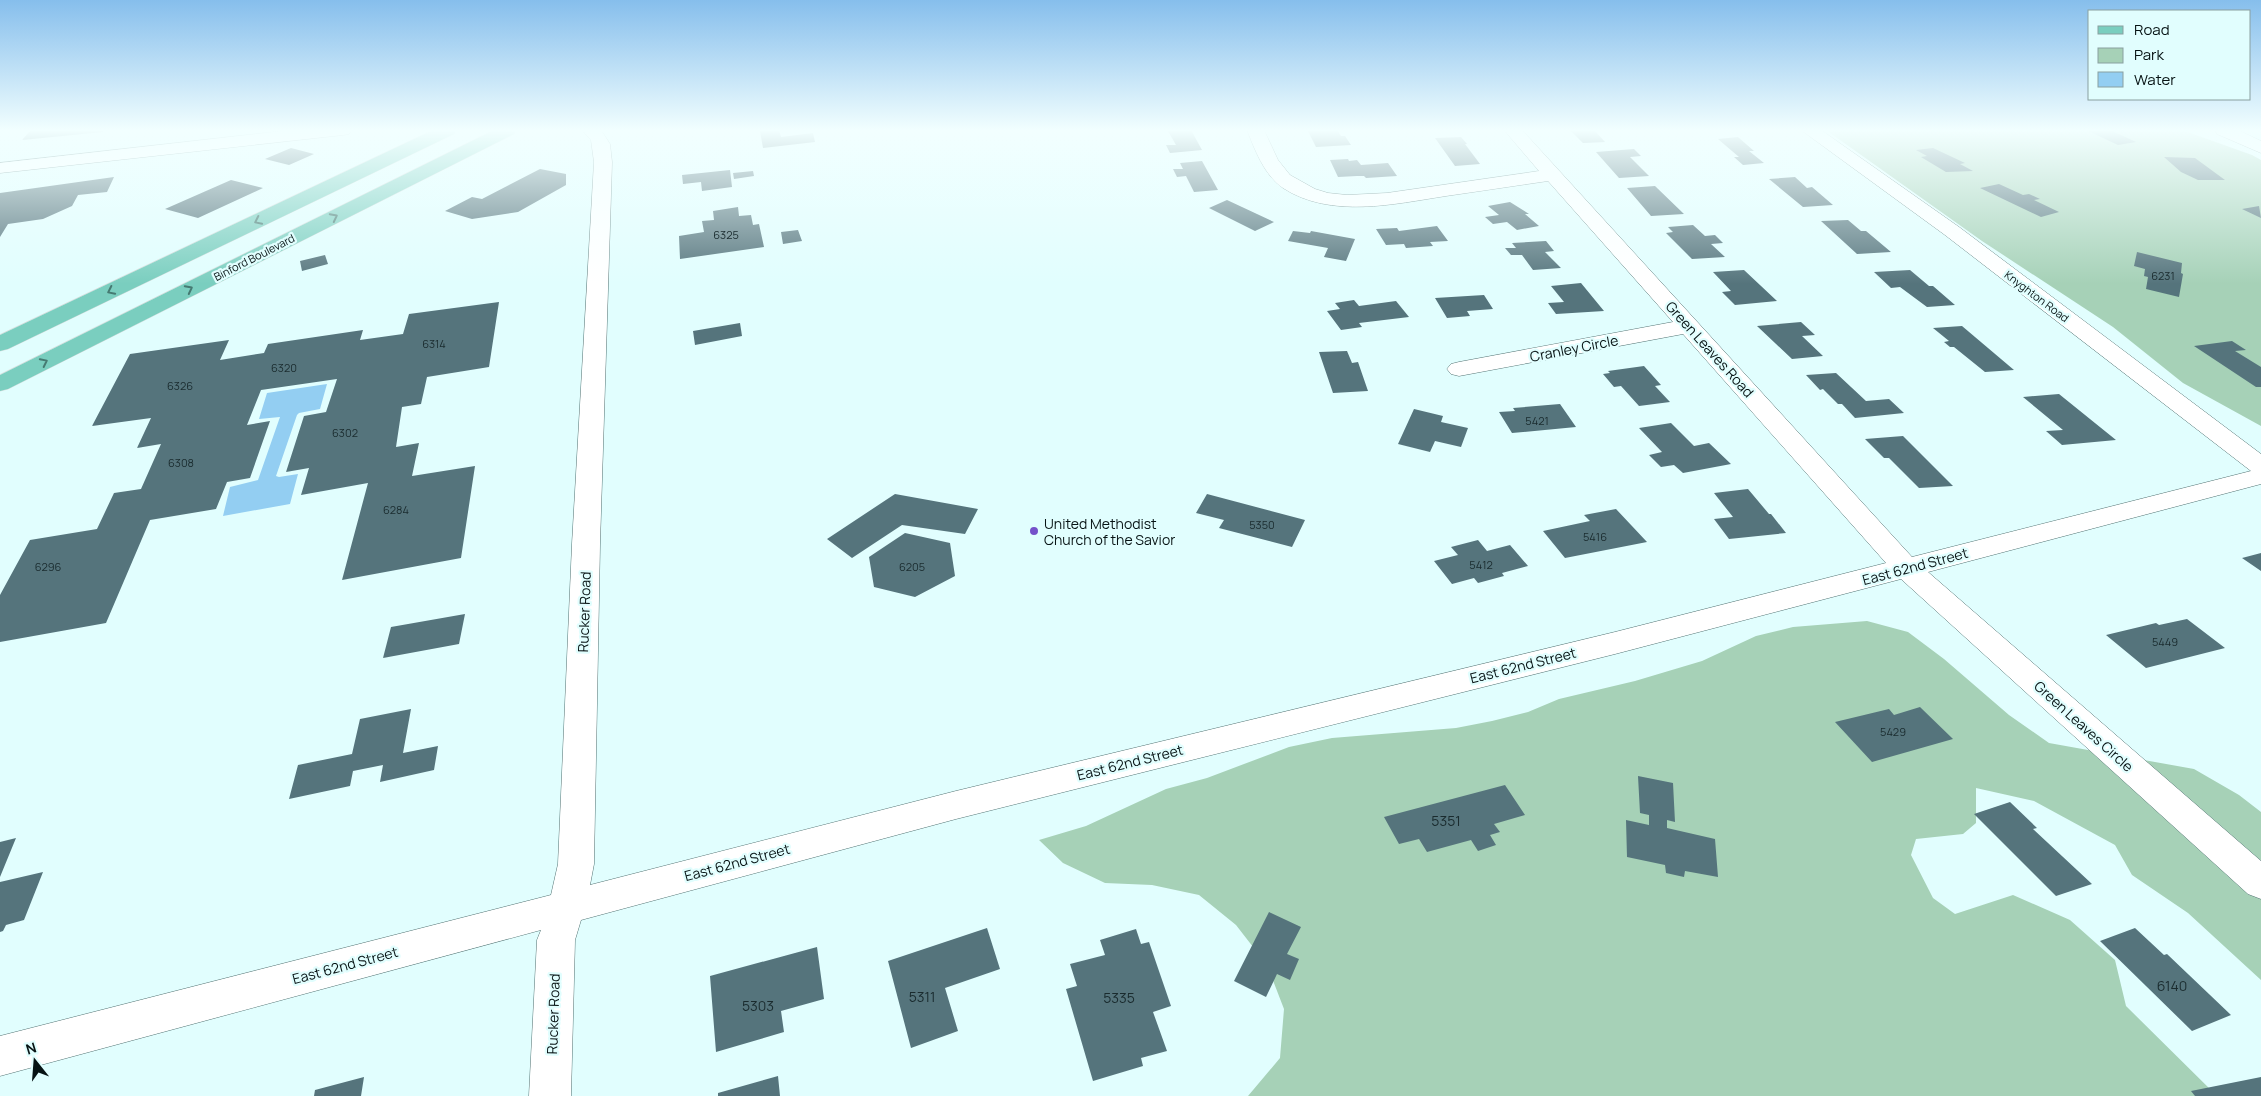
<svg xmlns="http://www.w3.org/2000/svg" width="2261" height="1096" font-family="Manrope,sans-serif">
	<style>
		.green { fill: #a6d1b7 }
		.water { fill: #93cef2 }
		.building { fill: #55747c }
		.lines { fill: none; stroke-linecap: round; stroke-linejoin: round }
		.minor-casing { stroke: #537373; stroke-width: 1 }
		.major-casing { stroke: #dcdede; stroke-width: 1 }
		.minor { fill: #fff; fill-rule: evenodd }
		.major { fill: #7acebf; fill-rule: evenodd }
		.oneway { stroke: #467a72 }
		.poi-dot { fill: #7451ca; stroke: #e1fefe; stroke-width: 2 }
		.labels { text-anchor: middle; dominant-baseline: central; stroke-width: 4.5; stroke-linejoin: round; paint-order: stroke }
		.number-label { font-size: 11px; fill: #1a2b2e }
		.far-street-label { font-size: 11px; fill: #071314; stroke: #e1fefe }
		.street-label { font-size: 14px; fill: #071314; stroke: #e1fefe }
		.poi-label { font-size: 14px; fill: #071314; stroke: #e1fefe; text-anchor: start }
		.near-number-label { font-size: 14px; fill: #1a2b2e }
	</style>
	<rect width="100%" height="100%" fill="#e1fefe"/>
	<path class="green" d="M1826,130H2182L2252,155L2261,160V426L2183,383L2113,327L1982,241Z
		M1867,621L1908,632L1944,659L2009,715L2049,743L2194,769L2239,795L2261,812V980L2188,913L2132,875L2115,845L2034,801L1976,788V823L1963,834L1916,839L1911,855L1933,898L1955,914L2013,895L2070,920L2115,960L2126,1006L2217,1096H1248L1280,1058L1284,1009L1267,965L1236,925L1199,895L1152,885L1105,883L1063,863L1039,840L1086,826L1166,789L1207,778L1289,747L1332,738L1456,728L1492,721L1528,712L1559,699L1635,681L1702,661L1756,636L1793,627Z"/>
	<path class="water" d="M327,384L320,409L299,413L297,415L276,476L279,477L298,474L290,504L223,516L230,487L258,480L280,417L259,419L267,393Z"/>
	<path class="building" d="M31,130H103V132L22,140Z
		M766,130H779L781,137L813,133L815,142L763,148L760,131Z
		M1176,130H1191L1202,150L1170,153L1166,145H1176L1168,131Z
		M1311,130H1337L1341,136H1345L1351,145L1316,147L1308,131Z
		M1570,130H1594L1605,142L1583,143Z
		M2086,130H2110L2136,142L2118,145Z
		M1461,137L1467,144H1465L1480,164L1455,166L1435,138Z
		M1738,137L1754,151H1749L1764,163L1743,165L1734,157H1739L1718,139Z
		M291,148L314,154L289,165L265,159Z
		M1933,148L1965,163L1960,164L1973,171L1946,172L1921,157L1927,156L1916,150Z
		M1634,149L1641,156L1630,157L1649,176L1619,178L1596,152Z
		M2164,157L2195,158L2225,180H2198L2181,172Z
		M1348,159L1349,161L1357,160L1361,165L1388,163L1397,176L1366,178L1364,176H1357L1338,177L1330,160Z
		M1202,161L1218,190L1194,192L1186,176L1177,177L1173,169H1183L1180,163Z
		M540,169L566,174V185L518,212L472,219L445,211L472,197L482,199Z
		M730,170L732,187L702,191L701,182L683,184L682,175Z
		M753,171L754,176L734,179L733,173Z
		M114,177L107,192L78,195L72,206L43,219L8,224L0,237V193Z
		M1795,177L1807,188L1812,187L1833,205L1803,207L1769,179Z
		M231,180L263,188L198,218L165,209Z
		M1999,184L2023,195L2029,194L2040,199L2034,200L2059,212L2041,217L1980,188Z
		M1655,186L1684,214L1651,216L1627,188Z
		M1227,200L1274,222L1255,231L1209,208Z
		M1510,202L1529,214H1525L1539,226L1517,230L1507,222L1493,224L1485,217L1499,215L1488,206Z
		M2259,206L2261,218L2242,209Z
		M738,207L739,216L751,215L753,225L759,224L764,247L680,259L679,236L704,232L702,221L714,220L713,211Z
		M1848,220L1861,231H1866L1891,252L1857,254L1821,221Z
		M1693,225L1705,236L1715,235L1723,243L1711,244L1725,257L1692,259L1666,233L1673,232L1668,227Z
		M1437,226L1448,241L1430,242L1433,246L1406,248L1404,244L1386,245L1376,229L1397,228L1399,231Z
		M798,230L802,241L783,244L781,232Z
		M1293,231L1310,233L1311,231L1355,239L1346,261L1324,257L1328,248L1288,241Z
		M1546,241L1554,251L1545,252L1561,268L1533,270L1522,255H1511L1505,248H1516L1512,243Z
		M2137,252L2182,263L2181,273L2183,274L2179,297L2146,289L2148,277L2144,276L2145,269L2134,266Z
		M325,255L328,264L302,271L300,261Z
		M1744,270L1777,301L1735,305L1722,292L1731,291L1713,272Z
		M1910,270L1929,286H1933L1955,305L1927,307L1900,287L1891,288L1874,272Z
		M1581,283L1604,311L1556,314L1548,303L1564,302L1551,286Z
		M1484,295L1493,309L1467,311L1470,316L1447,318L1435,298Z
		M1354,300L1359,306L1396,301L1409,317L1359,323L1362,327L1341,330L1327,311L1340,309L1335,303Z
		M499,302L489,367L427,377L421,404L402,407L396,447L419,443L412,476L475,466L461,558L342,580L368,483L301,495L309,468L286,472L304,416L326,412L337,379L261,390L247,425L270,421L250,478L227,482L216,509L150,520L106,623L0,642V595L30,540L97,529L114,493L141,489L161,444L137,448L151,418L92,426L130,354L229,340L220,360L264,353L268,344L363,330L360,340L403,334L409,314Z
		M1801,322L1815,335L1802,336L1823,356L1792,359L1757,326Z
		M740,323L742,336L695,345L693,331Z
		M1962,326L2014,370L1985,372L1954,347H1950L1944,342L1949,341L1933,328Z
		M2232,341L2246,350L2235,351L2261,367V387H2256L2194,346Z
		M1347,351L1352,363L1358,362L1368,391L1333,393L1319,352Z
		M1644,366L1661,385L1655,386L1670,402L1639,406L1621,386L1614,387L1603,374L1610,373L1608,371Z
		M1836,373L1866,401L1889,399L1904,413L1855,418L1842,404H1838L1823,389L1820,390L1806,375Z
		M2059,394L2116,440L2062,445L2046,431L2063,430L2023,397Z
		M1560,404L1576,427L1512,433L1499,412L1515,411L1513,408Z
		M1414,409L1443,416L1441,422L1468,428L1461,447L1435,441L1430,452L1398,444Z
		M1671,423L1694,446L1709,443L1731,464L1683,473L1674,465L1661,467L1649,455L1662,452L1639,428Z
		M1903,436L1953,486L1919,488L1889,458H1884L1865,439Z
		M1748,489L1769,514H1771L1786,533L1729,539L1714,519L1733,517L1714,493Z
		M895,494L978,509L965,534L902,525L852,558L827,539Z
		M1207,494L1305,520L1292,547L1219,528L1224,520L1196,513Z
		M1616,509L1647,542L1565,558L1543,531L1590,521L1584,515Z
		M905,533L950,543L955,576L915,597L874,587L869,557Z
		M1478,540L1487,551L1510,545L1528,566L1502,573L1504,576L1478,583L1474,578L1452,584L1434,561L1458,555L1451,547Z
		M2261,553V571L2242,558Z
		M465,614L459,644L383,658L391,627Z
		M2187,619L2225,648L2146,668L2106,635L2156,623L2159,625Z
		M1920,707L1953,739L1872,762L1835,722L1889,709L1894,715Z
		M411,709L403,753L438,746L434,770L380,782L383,765L353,771L350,786L289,799L298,765L352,754L360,719Z
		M1638,776L1673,783L1675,822L1667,820V828L1715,839L1718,877L1685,871L1684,877L1666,873L1665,865L1627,857L1626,820L1649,825V815L1640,813Z
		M1505,785L1525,815L1494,824L1500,832L1490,835L1496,845L1478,851L1471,840L1427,852L1419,839L1399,844L1384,817Z
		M2010,802L2037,828L2033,829L2092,884L2056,896L1974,814Z
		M16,838L0,877V842Z
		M43,872L24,920L6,925L3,931L0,932V882Z
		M1269,912L1301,927L1287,954L1299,959L1290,980L1277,974L1266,997L1234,981Z
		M987,928L1000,969L945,988L958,1031L911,1048L888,961Z
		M2135,928L2164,955L2167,954L2231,1015L2192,1031L2100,941Z
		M1136,929L1141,944L1149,942L1171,1006L1153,1012L1167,1051L1141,1058L1143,1066L1093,1081L1066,989L1077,986L1070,964L1105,955L1100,940Z
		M817,947L824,999L781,1011L784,1032L716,1052L710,976Z
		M778,1076L780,1096H718V1093Z
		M364,1077L361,1096H314L315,1090Z
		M2261,1077V1096H2195L2191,1091Z"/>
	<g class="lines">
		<g class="minor-casing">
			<path id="minor" d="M292,130H351L349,134L343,135L0,173V163Z
				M582,130H601L610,144L612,162L600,544L594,864L590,885L956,791L1615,632L1886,563L1683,334L1459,376L1451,374L1447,369L1451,364L1459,362L1673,322L1548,181C1514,186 1480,191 1446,196C1394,204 1331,219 1283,188C1264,175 1255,150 1247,130H1264L1278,160L1290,175L1315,189L1328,193L1347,195L1387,193L1539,171L1504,130H1522L1912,557L2251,471L1945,235L1801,130H1821L1959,227L2261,454V484L1928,572L2261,861V899L2248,894L1901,579L1615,654L956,819L581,920L575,940L571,1096H529L537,940L541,930L0,1076V1036L551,895L558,864L572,544L594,162L591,140Z
				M2215,130H2238L2261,141V153L2217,134Z"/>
		</g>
		<g class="major-casing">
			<path id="major" d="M433,130H456L454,134L8,349L0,351V335Z
				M494,130H516L514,134L8,389L0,391V375Z"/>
		</g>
		<use href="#minor" class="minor"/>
		<use href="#major" class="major"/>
	</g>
	<defs><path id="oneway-chevron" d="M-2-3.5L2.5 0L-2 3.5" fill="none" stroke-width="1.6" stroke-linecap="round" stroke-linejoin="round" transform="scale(1.25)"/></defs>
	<g class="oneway">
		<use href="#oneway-chevron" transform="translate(334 217) rotate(-27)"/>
		<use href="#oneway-chevron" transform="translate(258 221) rotate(154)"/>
		<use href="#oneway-chevron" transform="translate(189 289) rotate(-27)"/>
		<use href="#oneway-chevron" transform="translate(111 291) rotate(154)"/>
		<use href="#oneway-chevron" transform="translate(44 362) rotate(-26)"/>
	</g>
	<linearGradient id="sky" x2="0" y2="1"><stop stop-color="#86beec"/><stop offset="0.46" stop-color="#f2ffff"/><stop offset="1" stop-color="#f2ffff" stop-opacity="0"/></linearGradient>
	<rect width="2261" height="284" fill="url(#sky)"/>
	<circle class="poi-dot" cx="1034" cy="531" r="5"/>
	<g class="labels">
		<g class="number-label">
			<text x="726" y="234">6325</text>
			<text x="2163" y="275">6231</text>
			<text x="434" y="343">6314</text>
			<text x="284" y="367">6320</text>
			<text x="180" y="385">6326</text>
			<text x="1537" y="420">5421</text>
			<text x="345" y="432">6302</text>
			<text x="181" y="462">6308</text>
			<text x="396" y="509">6284</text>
			<text x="1262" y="524">5350</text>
			<text x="1595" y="536">5416</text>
			<text x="1481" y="564">5412</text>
			<text x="48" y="566">6296</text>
			<text x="912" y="566">6205</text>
			<text x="2165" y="641">5449</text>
			<text x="1893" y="731">5429</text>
		</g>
		<g class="far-street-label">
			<text transform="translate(254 257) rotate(-27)">Binford Boulevard</text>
			<text transform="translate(2037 296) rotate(37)">Knyghton Road</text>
		</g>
		<g class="street-label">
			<text transform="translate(1574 348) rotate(-11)">Cranley Circle</text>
			<text transform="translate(1710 349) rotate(48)">Green Leaves Road</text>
			<text transform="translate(1915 566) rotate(-15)">East 62nd Street</text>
			<text transform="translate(584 612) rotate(-88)">Rucker Road</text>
			<text transform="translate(1523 665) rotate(-14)">East 62nd Street</text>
			<text transform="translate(2084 726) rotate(42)">Green Leaves Circle</text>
			<text transform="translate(1130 762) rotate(-14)">East 62nd Street</text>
			<text transform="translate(737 862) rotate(-15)">East 62nd Street</text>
			<text transform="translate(345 965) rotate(-15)">East 62nd Street</text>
			<text transform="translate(553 1014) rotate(-88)">Rucker Road</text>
		</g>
		<g class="poi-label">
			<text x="1044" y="523">United Methodist<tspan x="1044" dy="16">Church of the Savior</tspan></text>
		</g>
		<g class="near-number-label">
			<text x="1446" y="820">5351</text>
			<text x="2172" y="985">6140</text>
			<text x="922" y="996">5311</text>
			<text x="1119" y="997">5335</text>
			<text x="758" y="1005">5303</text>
		</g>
	</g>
	<rect x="2088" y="10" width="162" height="90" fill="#e1fefe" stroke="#8aa0a0"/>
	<rect x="2098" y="26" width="25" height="8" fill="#7acebf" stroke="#8aa0a0"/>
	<text x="2134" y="35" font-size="15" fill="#071314">Road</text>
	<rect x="2098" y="48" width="25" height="15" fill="#a6d1b7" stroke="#8aa0a0"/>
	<text x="2134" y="60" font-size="15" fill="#071314">Park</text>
	<rect x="2098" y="72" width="25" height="15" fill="#93cef2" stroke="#8aa0a0"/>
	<text x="2134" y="85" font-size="15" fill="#071314">Water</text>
	<g transform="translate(35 1061) rotate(343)" stroke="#e1fefe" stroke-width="4" paint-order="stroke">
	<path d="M0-4L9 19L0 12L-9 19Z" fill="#071314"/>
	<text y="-8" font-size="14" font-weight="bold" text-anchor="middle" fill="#071314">N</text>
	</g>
</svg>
